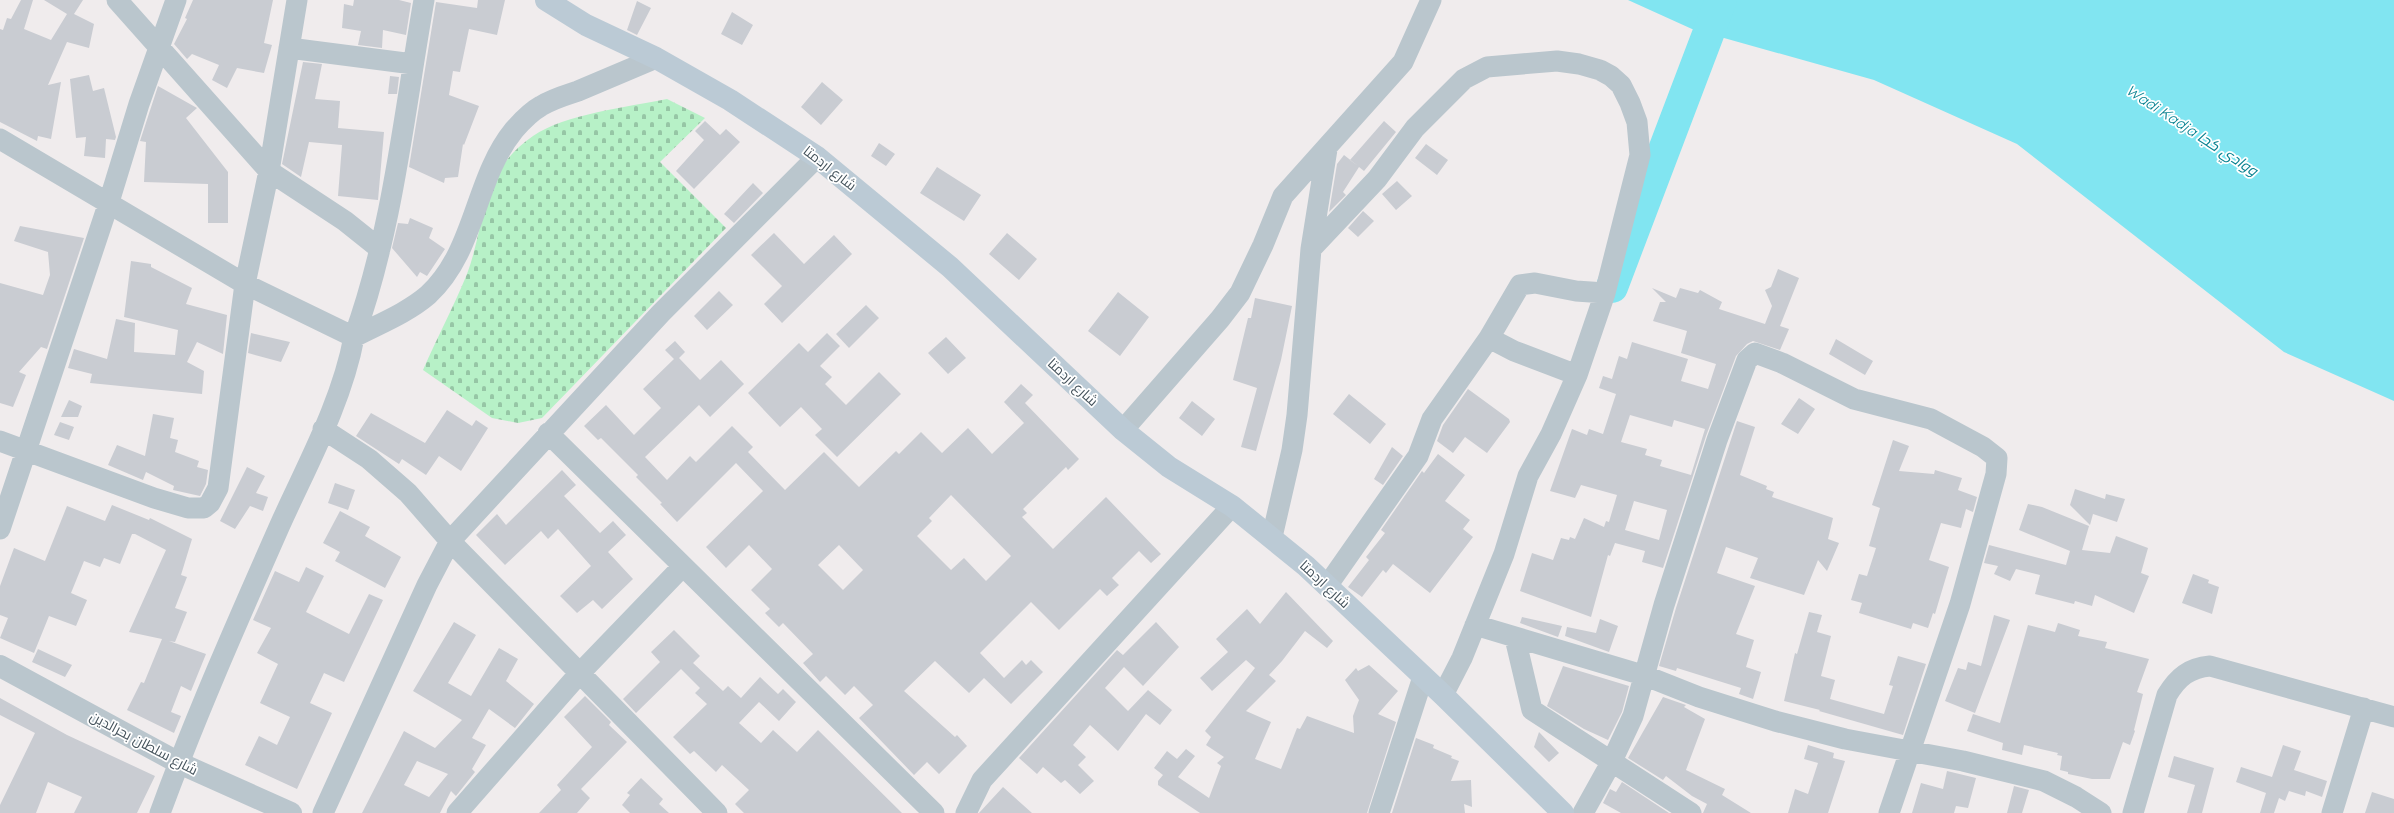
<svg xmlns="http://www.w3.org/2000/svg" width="2394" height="813" font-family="Quicksand,Cairo,sans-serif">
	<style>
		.cemetery { fill: url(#cemetery-stones) }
		.water { fill: #81e5f1 }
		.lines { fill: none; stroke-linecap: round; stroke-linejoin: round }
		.river { stroke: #81e5f1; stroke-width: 32 }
		.building { fill: #c9ccd2; fill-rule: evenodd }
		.minor { stroke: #bac6cd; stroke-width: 21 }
		.tertiary { stroke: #bac6cd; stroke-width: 22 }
		.secondary { stroke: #bbcad5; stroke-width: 22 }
		.labels { text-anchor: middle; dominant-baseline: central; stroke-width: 3.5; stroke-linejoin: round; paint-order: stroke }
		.street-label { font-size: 14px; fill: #44525b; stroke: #fff }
		.water-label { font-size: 15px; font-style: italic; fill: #06808f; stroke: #fff }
	</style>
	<defs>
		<pattern id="cemetery-stones" width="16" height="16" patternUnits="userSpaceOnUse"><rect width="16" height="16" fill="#b7f1c7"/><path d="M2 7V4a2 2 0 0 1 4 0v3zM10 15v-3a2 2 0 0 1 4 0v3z" fill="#96c6a5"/></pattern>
	</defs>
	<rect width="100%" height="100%" fill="#f0eced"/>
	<path class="cemetery" d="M667,99L705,118L660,162L726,228L542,418L518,423L492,418L423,370C437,338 454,306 467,274C487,220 479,173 533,136C565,114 628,107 667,99Z"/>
	<path class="water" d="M1628,0H2394V401L2284,352L2017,144L1874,80L1692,29Z"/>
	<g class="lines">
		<path class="river" d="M1612,287L1721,0"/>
	</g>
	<path class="building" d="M21,0H33L24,29L51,40L67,14L44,0H83L74,14L94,24L89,48L67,42L48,85L61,82L51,139L38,136L37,141L0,122V29L3,30L7,18L11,19Z
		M193,0H273L264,43L272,45L264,73L237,68L227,88L212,80L219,65L192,54L187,59L174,44L187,19L185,18Z
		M354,0H399L411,3L406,35L383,30L382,48L358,45L361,31L342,28L344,4L353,6Z
		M478,0H505L497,35L469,29L460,72L453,71L449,95L479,106L464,145L463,144L458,177L445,178L444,183L409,167L436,2L477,8Z
		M637,1L651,8L637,35L627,30Z
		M732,12L753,25L742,45L721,34Z
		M303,62L322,64L315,99L340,101L338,128L384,132L378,200L338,196L342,145L309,142L301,177L282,164Z
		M89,75L93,91L104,88L116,137L115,140L106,139L105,158L84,156L86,137L76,138L70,79Z
		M390,76L399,77L397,94H388Z
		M822,82L843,100L821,125L801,107Z
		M158,86L197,108L186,118L228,172V223H208V184L144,182L146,142L140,141Z
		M705,121L720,135L726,129L740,142L694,189L676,171L704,140L695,131Z
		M1384,121L1396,132L1364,171L1359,167L1343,192L1346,195L1329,212L1337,164L1344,155L1358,166L1350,160Z
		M879,143L895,154L886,166L871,156Z
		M1426,144L1448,160L1437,175L1415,158Z
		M937,167L981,195L964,221L920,193Z
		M1397,181L1412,196L1396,210L1382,194Z
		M753,183L763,193L734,223L724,214Z
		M1363,211L1374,221L1358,237L1348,228Z
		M410,218L433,228L429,238L445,249L427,276L420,272L417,277L392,248L398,223L408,224Z
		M20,226L84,238L47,349L41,347L19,372L26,375L13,407L0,403V283L43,295L50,275L48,252L14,241Z
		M774,233L804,264L834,235L852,254L782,323L764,304L782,286L751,255Z
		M1007,233L1037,259L1019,280L989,254Z
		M131,261L151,264V267L192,288L186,304L227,315L223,354L197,342L187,362L204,371L202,394L90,383L92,374L68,368L74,349L107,359L116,319L135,323L134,352L175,355L178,330L124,317Z
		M1778,269L1799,278L1780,326L1789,329L1780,350L1753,341L1747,344L1736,356L1706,436L1663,568L1642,562L1645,551L1615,543L1610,556L1608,555L1591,617L1520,591L1532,553L1553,560L1561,538L1569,540L1570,537L1575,539L1584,518L1604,527L1606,521L1609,522L1617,495L1581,485L1575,498L1550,491L1572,429L1587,435L1589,429L1603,434L1616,394L1599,388L1603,376L1612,379L1619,356L1627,359L1632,342L1688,359L1681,381L1708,389L1716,364L1681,353L1687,331L1653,321L1660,302H1666L1652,288L1676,298L1680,288L1698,293L1700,290L1722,302L1719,309L1765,324L1772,306L1765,290L1771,287ZM1630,415L1672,427L1674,420L1705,429L1691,475L1660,466L1662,460L1645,455L1647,449L1621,442ZM1634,501L1667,510L1659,540L1625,530Z
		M719,291L733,305L707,330L694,316Z
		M1118,292L1149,317L1120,356L1088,331Z
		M1255,298L1292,306L1281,360L1256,451L1241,447L1257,388L1233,380L1248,318H1251Z
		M866,305L879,318L849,348L836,334Z
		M251,333L290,342L281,362L248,353Z
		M827,333L840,346L820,366L832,377L825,384L846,405L879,372L901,394L837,457L815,435L822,429L801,407L780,427L748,393L799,343L808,352Z
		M946,337L966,358L948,374L928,353Z
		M1836,339L1873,361L1865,375L1829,354Z
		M675,341L685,352L679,358L700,380L721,360L744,384L710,417L699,405L645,457L667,480L690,456L696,462L732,426L753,447L748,452L785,490L824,452L859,487L896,451L899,454L921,432L942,453L968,428L992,454L1024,423L1004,402L1021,384L1033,395L1025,403L1079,459L1068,470L1066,467L1023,509L1027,513L1022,517L1053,549L1106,497L1161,554L1151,563L1139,551L1112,578L1119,585L1107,596L1100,589L1059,630L1031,602L980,653L1004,678L1022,660L1026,665L1031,660L1043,672L1011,704L984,678L969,693L935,661L904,691L955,737L957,735L967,746L939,774L927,762L914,775L859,718L873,705L854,686L845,695L826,676L820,682L803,663L813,654L783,623L779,627L765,613L770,609L751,590L772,569L749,545L726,568L706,547L763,491L736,463L677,522L660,504L662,503L636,477L638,475L601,438L598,440L584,426L606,405L634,435L661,408L643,389L674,359L665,350ZM951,495L1011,556L986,581L964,558L951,570L917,536L932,521L929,518ZM839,545L863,570L843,590L818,565Z
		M1468,389L1509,419L1510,422L1487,453L1465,437L1453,453L1437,441L1443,425Z
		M1349,394L1386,424L1370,444L1333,414Z
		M1799,398L1815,409L1798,434L1781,424Z
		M69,400L82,406L78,417H61Z
		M1192,401L1215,419L1202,436L1179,418Z
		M447,410L472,426L476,420L488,428L461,471L439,456L426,475L402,459L399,464L356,436L371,413L425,443Z
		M153,414L174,418L170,438L178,440L175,452L199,461L197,467L208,470L206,484L200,496L173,490L174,486L146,472L143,480L108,465L117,445L145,456Z
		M1737,421L1755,427L1740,475L1767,486L1766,489L1774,492L1772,497L1833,518L1828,539L1839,543L1827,571L1818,560L1804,595L1750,578L1758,558L1726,547L1717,573L1755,586L1736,634L1754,640L1746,667L1761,672L1753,699L1739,694L1741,688L1677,668L1676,671L1659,666L1676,608Z
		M60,422L74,427L69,440L54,435Z
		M1893,440L1909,446L1899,471L1934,474L1935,470L1962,478L1958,490L1977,497L1973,512L1966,509L1961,528L1941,523L1929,560L1949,567L1935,614L1933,613L1928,628L1913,623L1911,629L1859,613L1862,603L1851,600L1859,574L1867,576L1876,548L1869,546L1880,508L1872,505Z
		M1392,447L1403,456L1383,485L1374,479Z
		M1438,454L1465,475L1445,501L1470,520L1463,529L1473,537L1430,593L1393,564L1386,573L1383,570L1362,597L1348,587L1369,560L1366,557L1385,533L1381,530L1422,471L1424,473Z
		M247,467L265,476L256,493L268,497L263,511L250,506L235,529L220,521Z
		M562,470L576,485L564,496L600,533L613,521L626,535L608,552L633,579L602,609L593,600L577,613L560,596L591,566L558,529L548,539L541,531L505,565L476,535L497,514L506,525Z
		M335,483L355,490L348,510L328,503Z
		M2075,489L2105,499L2106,494L2125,499L2117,522L2093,514L2090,525L2070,505Z
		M2028,504L2042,507L2089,526L2082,550L2110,553L2116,536L2148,548L2141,573L2149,576L2134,613L2095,595L2092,606L2075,601L2074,604L2035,594L2040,575L2016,569L2010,581L1994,574L1998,566L1984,563L1989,545L2066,565L2070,551L2019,530Z
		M112,505L149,520L150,518L192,539L181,575L187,577L175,608L187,612L175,642L169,641L206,654L191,691L181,686L171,712L181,716L174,733L127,710L141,682L144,683L162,639L129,632L166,550L135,534H132L120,564L104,558L100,567L84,561L71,593L87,600L76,626L49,616L34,653L0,638L8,618L0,615V586L14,548L45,561L67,506L105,521Z
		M340,511L370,527L365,536L401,557L385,588L335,561L340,552L323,543Z
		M306,567L324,576L306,612L349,634L369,594L383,600L344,682L324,673L310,703L332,713L297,789L245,765L259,736L277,745L290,717L260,703L278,664L257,653L271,628L253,620L275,571L299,582Z
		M2193,574L2209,580L2208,583L2219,587L2212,614L2182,603Z
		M1286,592L1333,641L1327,648L1305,631L1282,661L1269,675L1276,681L1246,711L1271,722L1255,759L1281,769L1297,728L1300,729L1307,716L1354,733L1353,716L1359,700L1345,680L1356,668L1358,671L1369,665L1398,691L1378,714L1396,722L1367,813H1200L1158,785V781L1163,775L1154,768L1167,751L1177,759L1186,749L1195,756L1178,777L1209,798L1221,766L1217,763L1224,757L1206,745L1211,737L1205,731L1255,668L1246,660L1212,691L1200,678L1228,652L1216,639L1247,609L1260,624Z
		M1809,612L1822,615L1817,632L1831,636L1821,676L1835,680L1830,699L1884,714L1893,686L1889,685L1898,656L1926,664L1903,735L1819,711L1820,710L1784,701L1795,653L1797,654Z
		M1994,615L2010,620L1975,713L1945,701L1958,668L1966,670L1968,662L1981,666Z
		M1522,617L1562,626L1558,637L1520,623Z
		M1600,619L1618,626L1609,652L1565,636L1567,627L1596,633Z
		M454,622L476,635L448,683L471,696L499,648L518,659L506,681L534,704L515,728L489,709L472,738L486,745L472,769L475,772L456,796L451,791L440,813H362L404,731L435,748L462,720L413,691ZM417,761L448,774L429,797L404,785Z
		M1156,622L1179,647L1143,686L1124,667L1105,688L1128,711L1148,690L1172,710L1160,725L1146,714L1118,751L1090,725L1073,745L1086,757L1078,765L1094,781L1080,794L1065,780L1061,783L1043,767L1037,774L1019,758L1117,650L1123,655Z
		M2058,623L2080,630L2078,636L2107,642L2105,648L2149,659L2137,692L2143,694L2134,730L2135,731L2130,745L2123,742L2110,779H2092L2068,774V772L2060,770L2062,756L2057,755L2058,753L2024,745L2022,755L2002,750L2003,743L1967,731L1973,714L2000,723L2028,625L2055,632Z
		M674,630L700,656L693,663L723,691L728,686L741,698L760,677L778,694L783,689L796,702L779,721L759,702L739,723L761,743L773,730L797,752L818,730L902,813H744L735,804L749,790L722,765L716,772L694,751L690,754L673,737L707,704L695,693L700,688L681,669L636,713L623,699L660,662L651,652Z
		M38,649L72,665L65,677L32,662Z
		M1563,666L1629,686L1622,712L1608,740L1584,729L1547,706Z
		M585,696L611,722L609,725L627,742L581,789L590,798L577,813H539L561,790L557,785L592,747L564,717Z
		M1663,697L1686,705L1684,707L1705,719L1686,770L1725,789L1722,795L1751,813H1703L1707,804L1692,796L1666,776L1663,780L1628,758Z
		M0,698L67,735L155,776L137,813H74L82,797L48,782L36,813H0V805L35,733L0,715Z
		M1539,732L1559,753L1549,762L1534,747Z
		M1416,738L1434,745L1433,748L1452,756L1451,758L1459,761L1451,781L1471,780L1472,807L1464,804L1465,813H1392Z
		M1808,745L1834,753L1833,758L1845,761L1828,813H1788L1795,789L1808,794L1818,763L1804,759Z
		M2283,745L2301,751L2294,770L2327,781L2322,797L2306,791L2305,796L2289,791L2285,801L2279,798L2274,813H2260L2266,793L2236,782L2241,767L2272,777Z
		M2174,756L2214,768L2202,813H2187L2195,785L2168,777Z
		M1947,771L1976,778L1968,808L1956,806L1954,813H1912L1921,783L1943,789Z
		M641,778L663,799L659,804L669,813H630L622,805L630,795L627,793Z
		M1622,782L1669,813H1621L1603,803L1610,789L1616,792Z
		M2014,786L2029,790L2022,813H2007Z
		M1003,787L1032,813H979Z
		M2372,792L2394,799V813H2365Z"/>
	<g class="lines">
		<path class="minor" d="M117,0L269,171L345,221L380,249
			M289,48L413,64
			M0,139L245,284L269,171L297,0
			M1311,249L1377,179L1415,128L1464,79L1487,67L1557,61L1579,64L1600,70L1611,76L1621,85L1630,103L1637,122L1640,155L1605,293L1577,375L1551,434L1528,476L1504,554L1462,658L1443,695
			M354,337C379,324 407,313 428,295C476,251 474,179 514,130C521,122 532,111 541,106C552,99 566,95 578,91C604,80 630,69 656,58
			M354,337C393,229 404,113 424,0
			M1577,375L1514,351L1489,338L1520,285L1535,283L1576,291L1605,293
			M323,429L369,459L408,493L450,541L717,813
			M1123,430L1220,319L1240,293L1263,245L1283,196L1403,62L1431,0
			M548,433L934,813
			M0,441L154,498L188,508H204L210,503L218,488L245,284L354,337C342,402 307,465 280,525C238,620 196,715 160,813
			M0,529L109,202L139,104L176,0
			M1272,537L1292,450L1297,415L1311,249L1327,149
			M1327,586L1418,456L1432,419L1489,338
			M1475,625L1646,676L1699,697L1775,721L1845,739L1963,761L2044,781L2076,797L2101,813
			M1515,638L1532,710L1691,813
			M323,813L427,585L450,541L661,313L817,157
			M457,813L579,674L683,566
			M966,813L982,780L1232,506
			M1379,813L1423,677
			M1583,813L1612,761L1633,716L1664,605L1717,440L1747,360L1755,353L1782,363L1854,399L1931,419L1983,447L1997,458L1996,474L1960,604L1889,813
			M2133,813L2167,695C2178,677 2189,668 2210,666L2394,717
			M2332,813L2364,708"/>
		<path class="tertiary" d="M0,666L179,763L291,813"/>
		<path class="secondary" d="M546,0L586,25L656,58L730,100L817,157L950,267L1123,430L1169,467L1232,506L1306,566L1443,695L1563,813"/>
	</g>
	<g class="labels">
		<g class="street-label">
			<text transform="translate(830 168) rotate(38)">شارع اردمتا</text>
			<text transform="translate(1073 382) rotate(43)">شارع اردمتا</text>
			<text transform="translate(1325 584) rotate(43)">شارع اردمتا</text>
			<text transform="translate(144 743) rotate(28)">شارع سلطان بحرالدين</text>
		</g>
		<g class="water-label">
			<text transform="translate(2192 130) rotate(33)">Wadi Kadja ووادي كجا</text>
		</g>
	</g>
</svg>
